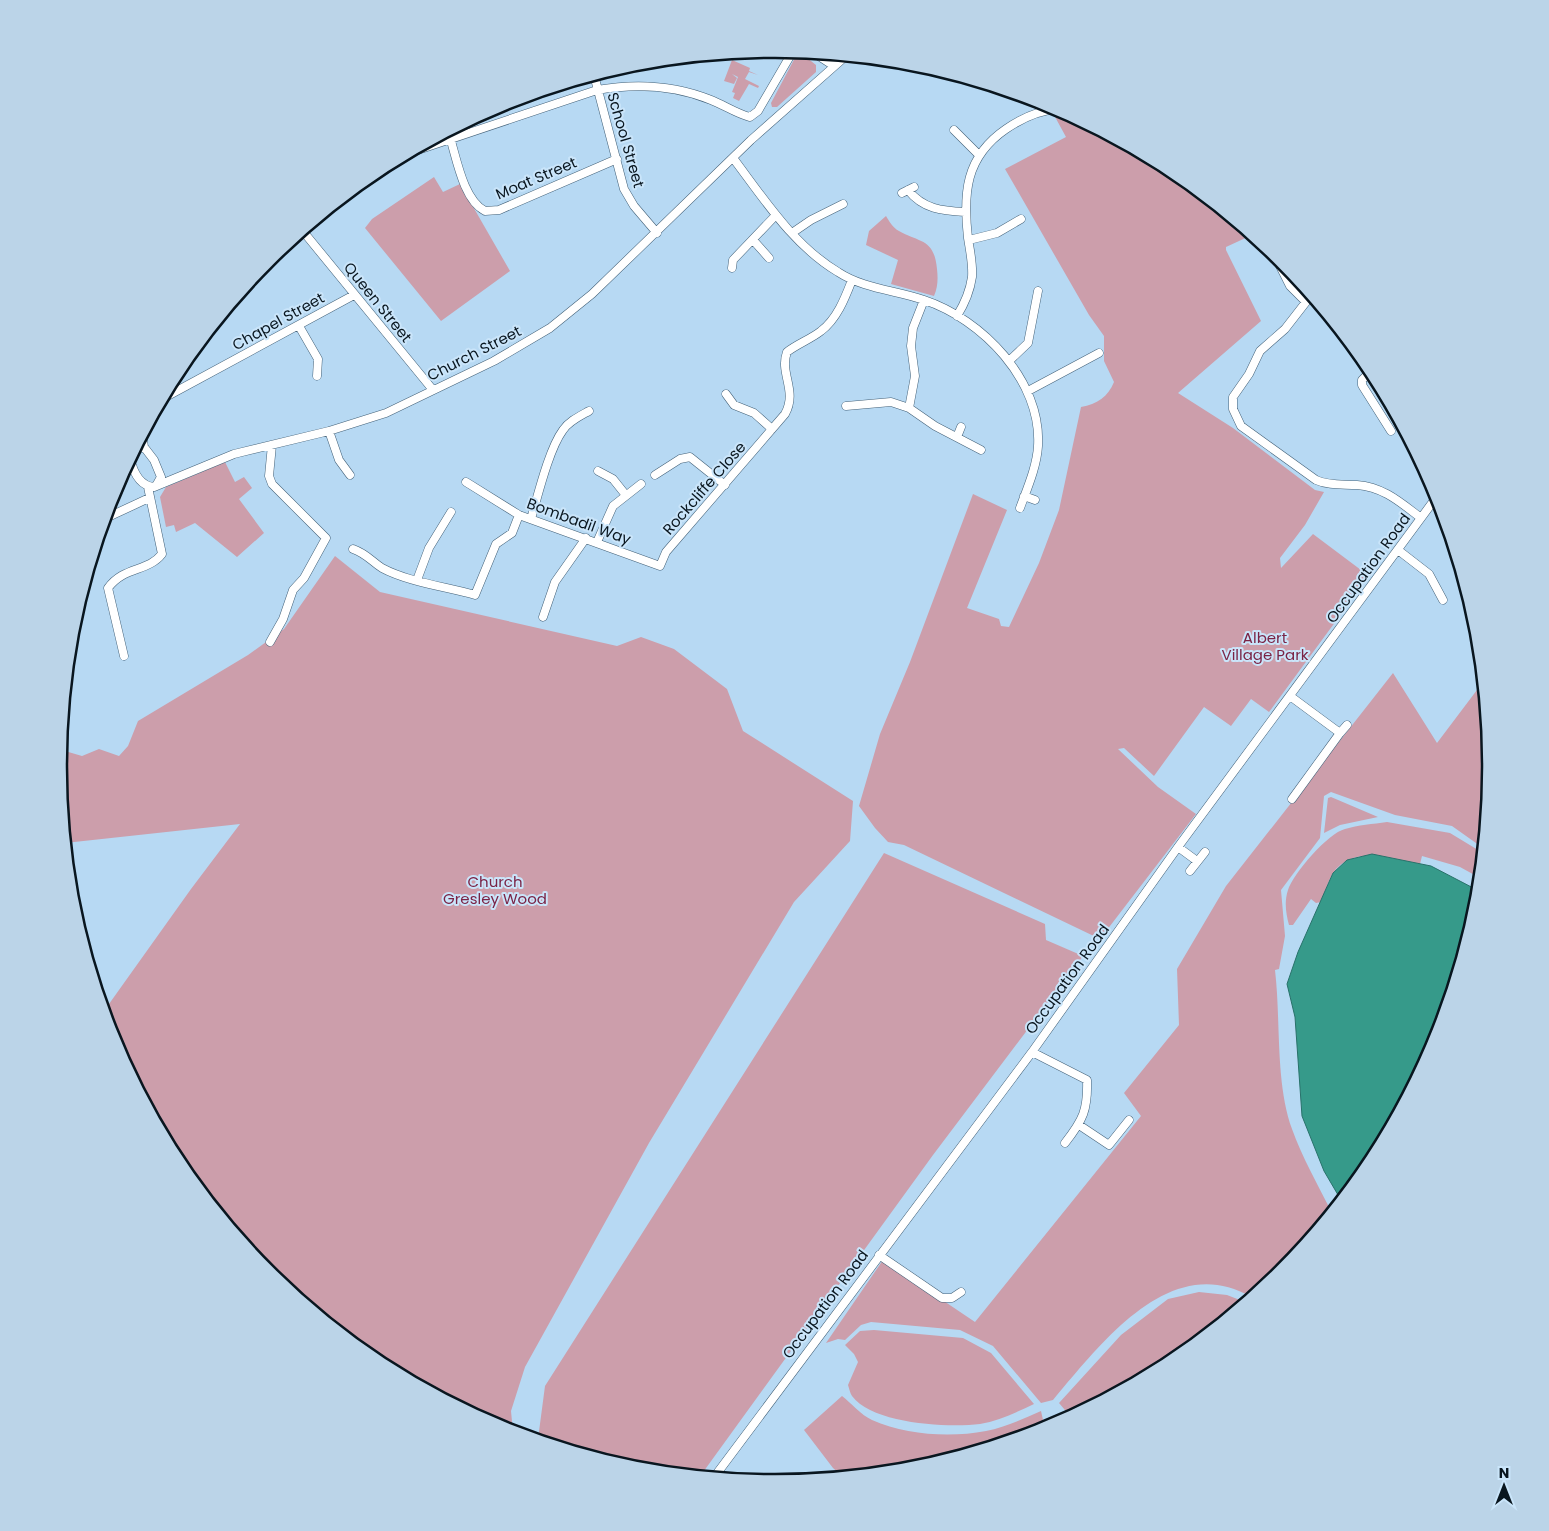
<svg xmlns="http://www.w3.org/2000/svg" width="1549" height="1531" font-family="Poppins,sans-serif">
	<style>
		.green { fill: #cc9eab }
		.water { fill: #369a8a; stroke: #28726a }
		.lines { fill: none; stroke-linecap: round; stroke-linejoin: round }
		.minor-casing { stroke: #436178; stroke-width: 9 }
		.minor { stroke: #fff; stroke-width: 8 }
		.labels { text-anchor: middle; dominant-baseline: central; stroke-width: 4; stroke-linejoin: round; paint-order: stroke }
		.street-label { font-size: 15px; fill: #09161f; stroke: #cae5fa }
		.park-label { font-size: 15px; fill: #7a2345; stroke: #cae5fa }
		.rim { fill: none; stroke: #09161f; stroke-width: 2.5 }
	</style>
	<rect width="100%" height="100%" fill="#b7d9f3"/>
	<path class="green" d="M801,53L816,65V72L777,107H772L771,103L797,54Z
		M732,60L750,68L749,71L758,75L749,72L745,79L759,86L758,88L749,84L739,101L733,98L735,93L732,92L738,77L732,74L737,78L734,84L724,81Z
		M1054,115H1065L1068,122L1080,124L1082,121L1173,170L1252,235L1226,247V250L1261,321L1178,393L1233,428L1315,490L1324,492L1305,525L1280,558L1281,568L1313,534L1369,576L1269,712L1251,699L1231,726L1204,707L1154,776L1124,748L1118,749L1158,787L1196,814L1100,939L904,845L888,842L875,828L859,806L880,734L910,662L973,494L1007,510L967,608L999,619L1001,626L1009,627L1039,563L1059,510L1081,407C1097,404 1108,397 1114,382L1104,361V336L1089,315L1005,169L1066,137Z
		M434,177L443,192L460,184L510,271L441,321L365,228L372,219Z
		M886,216C889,221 893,228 899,231C920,243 934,238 937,269C938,278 938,287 934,296L891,284L898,260L866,245L869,231Z
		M225,462L235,482L244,477L252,488L239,499L264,533L237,557L195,523L176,532L174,525L166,527L160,497L166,487Z
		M335,556L380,592L617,646L641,637L674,649L727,689L743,731L853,801L850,841L794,902L649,1143L525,1367L511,1411L513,1432L500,1428L376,1361L267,1272L178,1163L112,1040L104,1011L191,889L240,824L65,843L58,765L60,744L65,751L82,756L99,749L119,756L128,746L138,721L248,655L284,629Z
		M1393,673L1437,743L1483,682L1491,766L1483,848L1452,826L1395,815L1331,792L1324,796L1320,838L1281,890L1285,936L1279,969L1275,970C1281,1021 1275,1082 1292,1129C1302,1157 1318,1185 1331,1211L1281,1273L1251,1297C1170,1250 1100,1345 1053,1400L1041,1403L993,1346L960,1330L871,1322L861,1325L845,1340L838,1339L826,1343L883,1260L975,1322L1141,1116L1124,1093L1179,1025L1177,969L1226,886Z
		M1331,797L1378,817L1340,825L1324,833L1328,798Z
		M1387,822L1450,833L1483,853L1480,878L1460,867L1422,856L1420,864C1392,859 1353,844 1333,873C1328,881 1325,893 1321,902L1316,903L1311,899L1293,925H1289C1286,914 1284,902 1288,890C1293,874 1328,833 1345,829C1358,825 1373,824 1387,822Z
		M884,853L1045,924L1046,940L1083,956L933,1155L701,1475L634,1468L538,1439L545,1386Z
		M1199,1292L1227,1295L1245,1302L1172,1362L1070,1416L1059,1403L1121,1335L1168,1299Z
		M874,1330L963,1338L991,1353L1034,1404C1017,1412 999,1421 980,1424C948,1428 873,1424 852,1396C850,1393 849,1388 848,1385L858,1362L854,1354L845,1345L860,1331Z
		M842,1396C851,1403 861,1415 872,1420C906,1435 950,1438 986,1431C1005,1427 1023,1419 1041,1411L1045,1429L914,1469L842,1476L833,1468L804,1430Z"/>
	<path class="water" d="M1372,854L1431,866L1479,891L1477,906L1437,1040L1370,1164L1341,1200L1324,1171L1302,1116L1295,1017L1287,984L1298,952L1333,873L1347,860Z"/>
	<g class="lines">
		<g class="minor-casing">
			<path id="minor" d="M814,53L834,66
				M594,75L624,189L634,206L657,233
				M954,130L979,155
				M448,131C456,154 462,199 485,211L499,210L617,159
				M403,155L597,90C637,83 674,85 711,100C724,105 737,114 750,117L758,111L793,51
				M733,158C764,199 793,245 838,272C864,289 895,290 924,300C982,319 1042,381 1038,446C1037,466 1027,489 1020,508
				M908,190C923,209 942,211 965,212
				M902,193L914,187
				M302,230L433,390
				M792,233L811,220L843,204
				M753,240L769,258
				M969,240L997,233L1021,219
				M1280,266L1290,286L1306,302L1285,329L1260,351L1249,374L1233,397V409L1241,426L1316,480C1329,486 1343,484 1357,485C1384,487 1401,503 1421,518
				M732,268L733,260L776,215
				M957,316C965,303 970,291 972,277C973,264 970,251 968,238C963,194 965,157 1006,129C1022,118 1039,110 1059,109
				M299,326L318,359L317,376
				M1009,361L1028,343L1038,291
				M1372,370L1362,380V385L1391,431
				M1028,391L1099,353
				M726,394L734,405L754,413L772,429
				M162,399L354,295
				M846,406L891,402L909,408L935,426L981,450
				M909,408L915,376L911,346L913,328L924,300
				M329,431L339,460L350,475
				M142,435L144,447
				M957,437L961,427
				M134,450L144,447L154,460L161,477L156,486
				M130,458C133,471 139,486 154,487L234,454L329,431L386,413L494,361L550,328L592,294L751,140L846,56
				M598,471L613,479L625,494
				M655,475L680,459L690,457L725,485
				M466,482L519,515L660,566L666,552L785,414C798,391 779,373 787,352C797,344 811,339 821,331C837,319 845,298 852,280
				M1024,496L1035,500
				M104,519L149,498
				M531,519C538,495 549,449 563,430C569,421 580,416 589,411
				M597,542L613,506L641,484
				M353,549C367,554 371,561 382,568C408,582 447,587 475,595L496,544L512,533L519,515
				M1398,550L1429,574L1443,600
				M417,580L429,548L451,512
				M543,617L555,582L586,538
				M270,642L283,619L293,590L304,578L326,538L272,484L269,476L272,445
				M124,656L108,588C124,566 148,572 162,554L148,487
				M1290,696L1340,733L1292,799
				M1340,733L1347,725
				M1178,847L1197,861
				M1190,871L1205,852
				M1032,1052L1087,1080C1088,1110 1083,1120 1065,1143
				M1079,1125L1109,1145L1129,1120
				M879,1255L942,1298H952L961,1292
				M715,1476L1032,1052L1178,847L1438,495"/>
		</g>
		<use href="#minor" class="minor"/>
	</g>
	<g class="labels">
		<g class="street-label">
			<text transform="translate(626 140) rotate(74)">School Street</text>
			<text transform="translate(536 178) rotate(-23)">Moat Street</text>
			<text transform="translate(378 302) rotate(51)">Queen Street</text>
			<text transform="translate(278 321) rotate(-29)">Chapel Street</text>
			<text transform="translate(474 353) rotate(-27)">Church Street</text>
			<text transform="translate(704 488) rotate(-49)">Rockcliffe Close</text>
			<text transform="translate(579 521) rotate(20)">Bombadil Way</text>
			<text transform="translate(1368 568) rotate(-54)">Occupation Road</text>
			<text transform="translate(1067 979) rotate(-54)">Occupation Road</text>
			<text transform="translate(825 1304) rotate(-53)">Occupation Road</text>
		</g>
		<g class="park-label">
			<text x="1265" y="637">Albert<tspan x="1265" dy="17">Village Park</tspan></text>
			<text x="495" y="881">Church<tspan x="495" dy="17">Gresley Wood</tspan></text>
		</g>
	</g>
	<path d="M0 0H1549V1531H0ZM774 58H775A707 707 0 0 1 1482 765V767A707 707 0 0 1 775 1474H774A707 707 0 0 1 67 767V765A707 707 0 0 1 774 58Z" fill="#bbd4e8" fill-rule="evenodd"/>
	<path class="rim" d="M774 58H775A707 707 0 0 1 1482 765V767A707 707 0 0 1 775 1474H774A707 707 0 0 1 67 767V765A707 707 0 0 1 774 58Z"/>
	<g transform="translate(1504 1486)" stroke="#cae5fa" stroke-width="4" paint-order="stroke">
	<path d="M0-4L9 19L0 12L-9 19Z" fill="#09161f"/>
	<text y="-8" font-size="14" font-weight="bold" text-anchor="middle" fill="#09161f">N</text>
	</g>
</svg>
